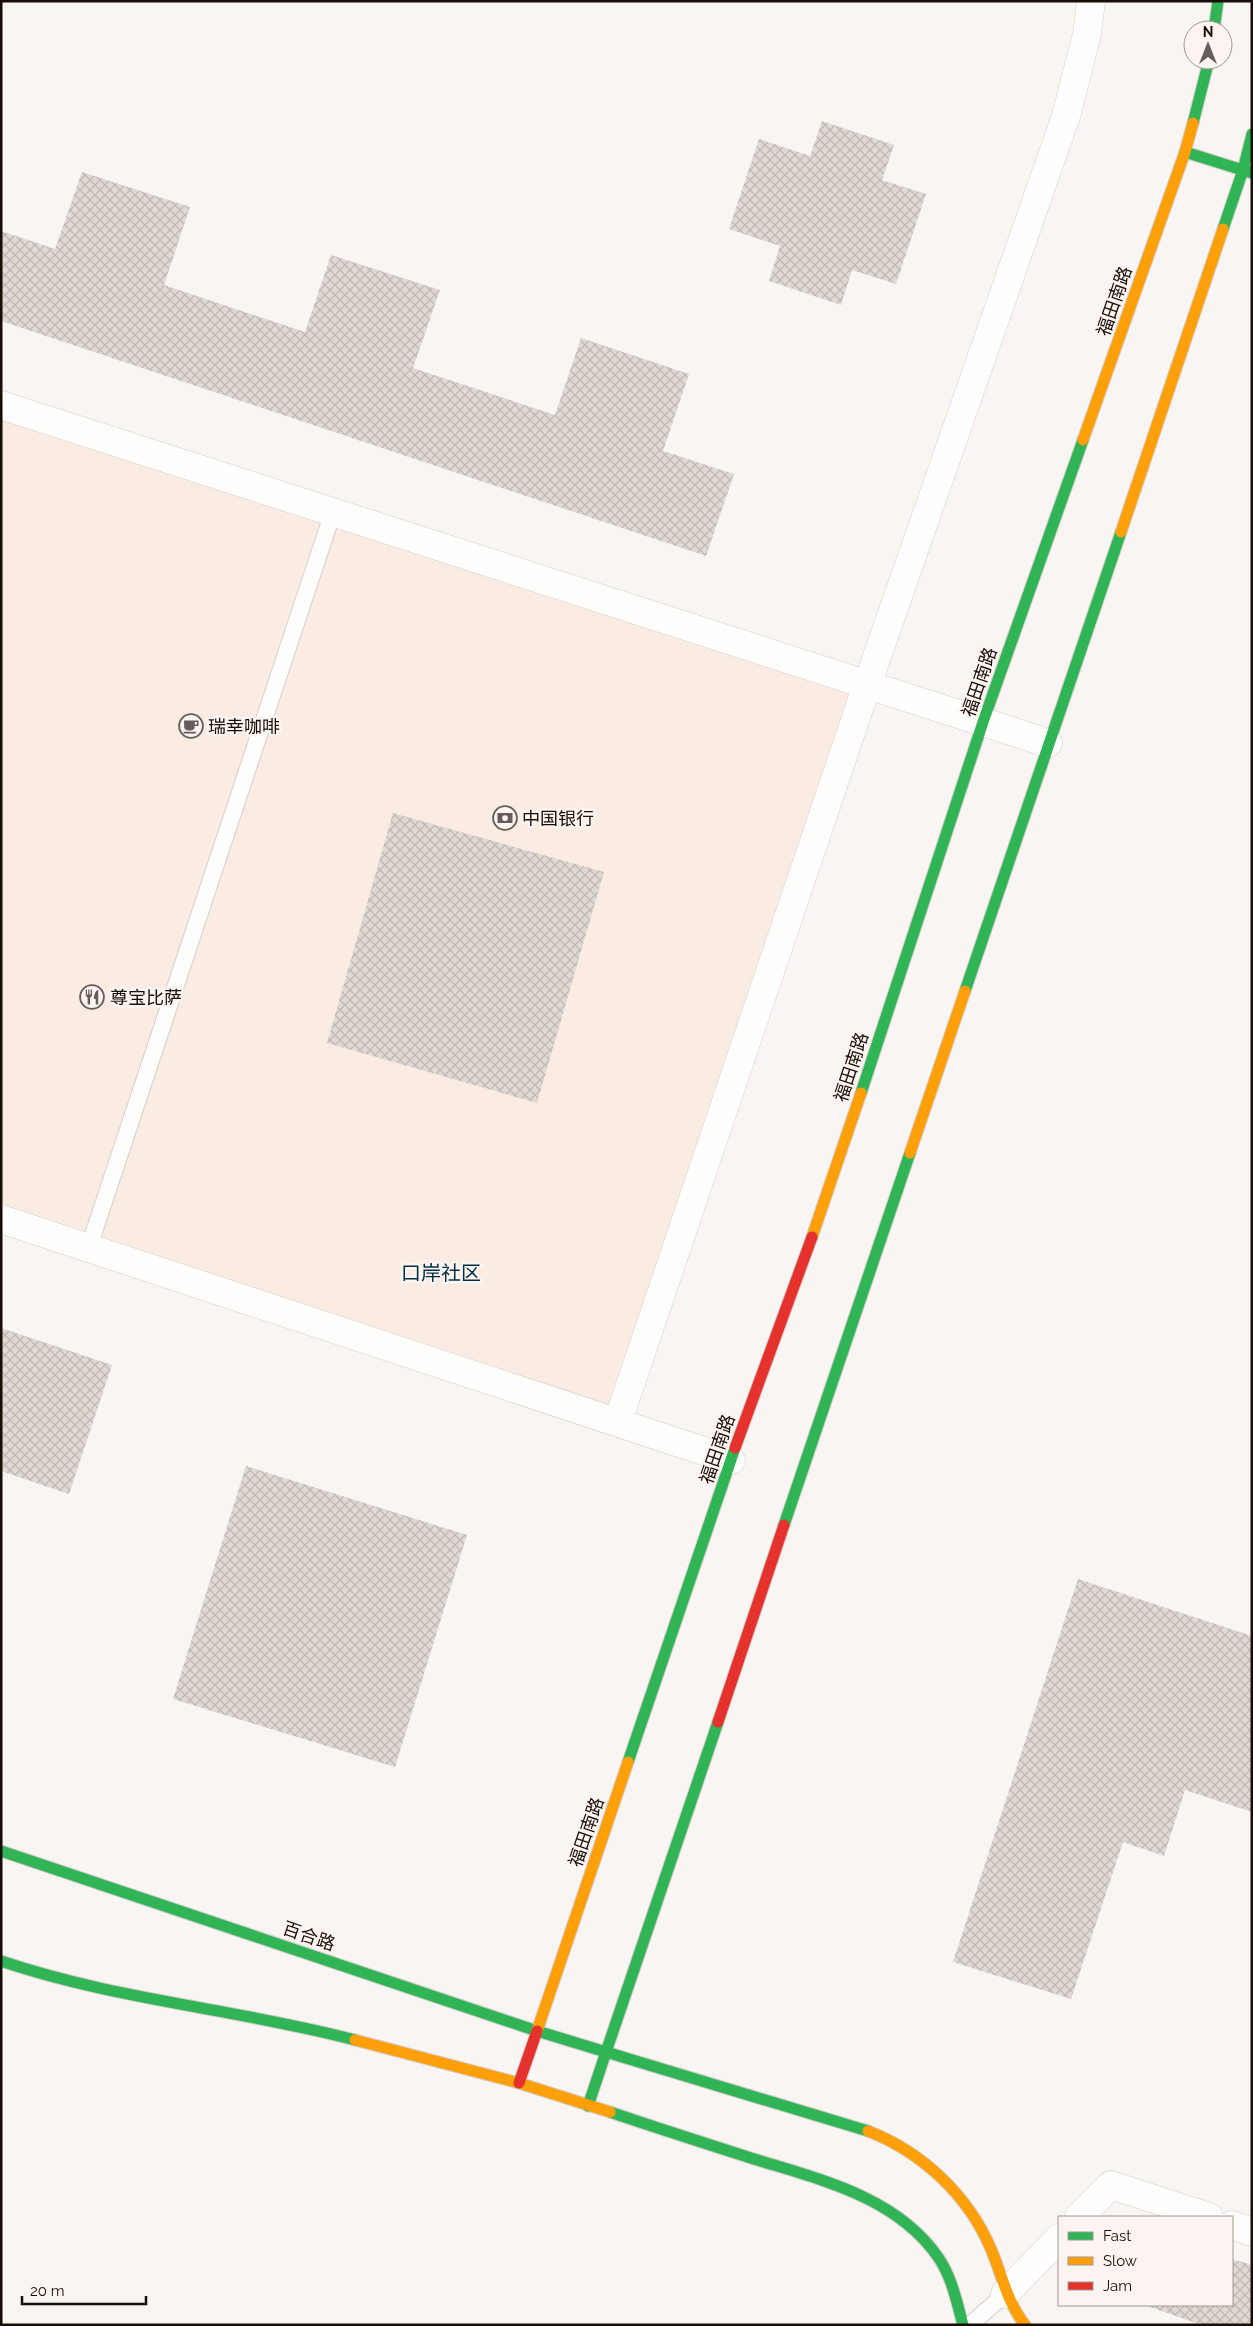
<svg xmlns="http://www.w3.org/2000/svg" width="1253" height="2326" font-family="Raleway,'Noto Sans SC',sans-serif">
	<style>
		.built { fill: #fbece3 }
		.building { fill: url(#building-cross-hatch) }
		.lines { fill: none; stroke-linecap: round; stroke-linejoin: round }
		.lane-casing { stroke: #d5ceca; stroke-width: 18 }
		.street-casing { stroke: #d5ceca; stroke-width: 29 }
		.fast-casing { stroke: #d5ceca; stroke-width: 13 }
		.slow-casing { stroke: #d5ceca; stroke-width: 13 }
		.jam-casing { stroke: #d5ceca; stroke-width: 13 }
		.lane { stroke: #fefefd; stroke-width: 16 }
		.street { stroke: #fefefd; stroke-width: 28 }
		.fast { stroke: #30b455; stroke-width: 11 }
		.slow { stroke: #ff9f0a; stroke-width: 11 }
		.jam { stroke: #e5322d; stroke-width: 11 }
		.labels { text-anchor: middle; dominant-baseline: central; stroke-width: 5; stroke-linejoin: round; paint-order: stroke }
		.street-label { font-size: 18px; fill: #180d07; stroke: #fbf4f0 }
		.poi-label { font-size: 18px; fill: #180d07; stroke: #fbf4f0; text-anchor: start }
		.quarter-label { font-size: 20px; fill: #002f42; stroke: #fbf4f0 }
	</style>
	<defs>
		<pattern id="building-cross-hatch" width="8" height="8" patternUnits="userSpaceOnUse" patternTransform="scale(1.25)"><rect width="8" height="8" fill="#dfd8d3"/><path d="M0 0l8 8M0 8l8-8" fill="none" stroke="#bfb8b4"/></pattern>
	</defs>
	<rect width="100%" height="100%" fill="#f8f5f3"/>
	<path class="built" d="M1,405L867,685L618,1421L1,1219Z"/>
	<path class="building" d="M822,121L894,145L882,180L926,194L896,284L852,270L841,305L769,281L780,246L729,229L759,139L810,156Z
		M82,172L190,207L164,285L305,332L331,255L440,290L413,368L555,415L581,338L689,374L663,451L734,474L706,556L1,321V231L55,249Z
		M393,813L604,872L537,1103L327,1043Z
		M1,1328L112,1365L69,1494L1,1471Z
		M246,1466L467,1535L395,1767L173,1699Z
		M1078,1579L1252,1636V1812L1185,1790L1164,1856L1123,1842L1071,1999L953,1962Z
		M1232,2259L1252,2265V2325H1202L1144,2305H1232Z"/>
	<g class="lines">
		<g class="lane-casing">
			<path id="lane" d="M89,1247L333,512
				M970,2325L1005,2294"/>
		</g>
		<g class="street-casing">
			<path id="street" d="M1,405L1048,743
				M1,1219L731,1460
				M618,1421L867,685L1066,116L1087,34L1091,1
				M1079,2217L1111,2185L1209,2217
				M1232,2225L1252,2232
				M1005,2294L1059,2238"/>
		</g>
		<g class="fast-casing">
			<path id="fast" d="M1214,30L1218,1
				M1193,123L1209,60
				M1185,152L1252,173
				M1223,229L1243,170L1252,134
				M965,991L1121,532
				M861,1093L983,722L1083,440
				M784,1525L910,1153
				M718,1722L606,2052L868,2131
				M628,1762L735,1448
				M1,1851L537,2031L606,2052L588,2106
				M1,1961C116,2000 238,2009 355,2040
				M610,2112C657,2128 704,2143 751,2158C818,2179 896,2196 938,2257C952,2277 957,2303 963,2325"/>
		</g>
		<g class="slow-casing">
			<path id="slow" d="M1083,440L1185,152L1193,123
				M1121,532L1223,229
				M910,1153L965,991
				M812,1237L861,1093
				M537,2031L628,1762
				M355,2040L519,2083L610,2112
				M868,2131C922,2152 968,2195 991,2249C1002,2275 1007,2302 1025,2325"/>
		</g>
		<g class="jam-casing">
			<path id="jam" d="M735,1448L812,1237
				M718,1722L784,1525
				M519,2083L537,2031"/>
		</g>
		<use href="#lane" class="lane"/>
		<use href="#street" class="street"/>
		<use href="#fast" class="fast"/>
		<use href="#slow" class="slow"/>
		<use href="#jam" class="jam"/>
	</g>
	<defs>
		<g id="cafe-ring" transform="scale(1.25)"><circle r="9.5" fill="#fbf4f0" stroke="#665e5a" stroke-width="1.5"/><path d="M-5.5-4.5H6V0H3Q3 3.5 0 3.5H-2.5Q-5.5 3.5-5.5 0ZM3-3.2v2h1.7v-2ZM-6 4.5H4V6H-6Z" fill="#665e5a"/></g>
		<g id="bank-ring" transform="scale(1.25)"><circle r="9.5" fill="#fbf4f0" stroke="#665e5a" stroke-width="1.5"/><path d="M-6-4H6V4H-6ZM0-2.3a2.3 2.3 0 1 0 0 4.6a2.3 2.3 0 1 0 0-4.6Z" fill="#665e5a"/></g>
		<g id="restaurant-ring" transform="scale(1.25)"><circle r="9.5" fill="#fbf4f0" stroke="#665e5a" stroke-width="1.5"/><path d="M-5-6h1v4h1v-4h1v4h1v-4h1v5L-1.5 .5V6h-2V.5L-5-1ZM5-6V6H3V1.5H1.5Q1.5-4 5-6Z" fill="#665e5a"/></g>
	</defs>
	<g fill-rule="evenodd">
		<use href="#cafe-ring" x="191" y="726"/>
		<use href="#bank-ring" x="505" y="818"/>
		<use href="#restaurant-ring" x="92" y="997"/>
	</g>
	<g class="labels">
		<g class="street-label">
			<text transform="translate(1114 301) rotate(-71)">福田南路</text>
			<text transform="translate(979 682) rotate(-71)">福田南路</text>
			<text transform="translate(851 1067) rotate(-72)">福田南路</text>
			<text transform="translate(717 1449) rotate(-71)">福田南路</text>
			<text transform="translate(586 1832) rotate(-71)">福田南路</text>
			<text transform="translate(309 1936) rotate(19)">百合路</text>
		</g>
		<g class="poi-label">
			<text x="208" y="726">瑞幸咖啡</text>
			<text x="522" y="818">中国银行</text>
			<text x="110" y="997">尊宝比萨</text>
		</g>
		<g class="quarter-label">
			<text x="441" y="1273">口岸社区</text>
		</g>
	</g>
	<rect width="1253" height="2326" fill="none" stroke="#180d07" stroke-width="5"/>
	<rect x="1058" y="2216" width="175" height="90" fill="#fbf4f0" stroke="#a09893"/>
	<rect x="1068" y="2232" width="25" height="8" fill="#30b455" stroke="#a09893"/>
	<text x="1103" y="2241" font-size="15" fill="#180d07">Fast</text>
	<rect x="1068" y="2257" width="25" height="8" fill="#ff9f0a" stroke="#a09893"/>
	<text x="1103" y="2266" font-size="15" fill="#180d07">Slow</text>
	<rect x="1068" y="2282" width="25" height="8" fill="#e5322d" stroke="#a09893"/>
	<text x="1103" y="2291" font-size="15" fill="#180d07">Jam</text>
	<g transform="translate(1208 45)"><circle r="24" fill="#fbf4f0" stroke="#a09893"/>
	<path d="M0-4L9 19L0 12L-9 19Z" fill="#665e5a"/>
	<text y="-8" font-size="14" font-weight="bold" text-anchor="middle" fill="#180d07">N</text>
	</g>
	<path d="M22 2296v8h124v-8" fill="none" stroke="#180d07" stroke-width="2.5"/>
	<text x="30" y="2296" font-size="15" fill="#180d07" stroke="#fbf4f0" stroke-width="4" paint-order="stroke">20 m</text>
</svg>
